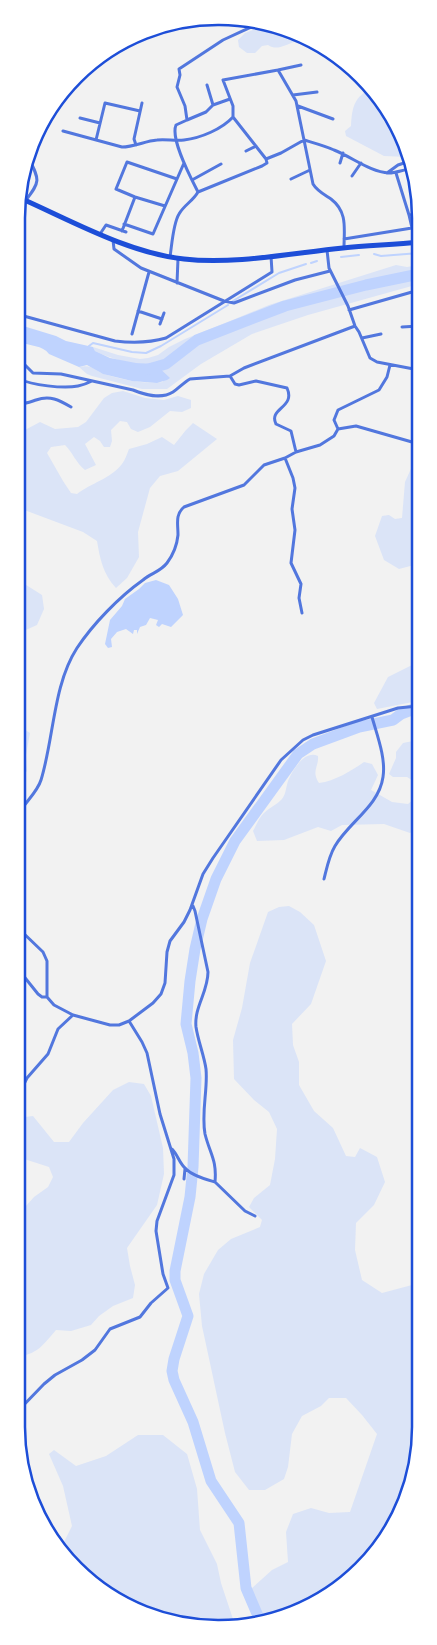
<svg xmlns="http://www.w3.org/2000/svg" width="437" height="1645" font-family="Spectral,serif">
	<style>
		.green { fill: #dbe4f7 }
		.water { fill: #bfd3fe }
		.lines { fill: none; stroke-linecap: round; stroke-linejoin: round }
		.stream { stroke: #bfd3fe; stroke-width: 2 }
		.river { stroke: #bfd3fe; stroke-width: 11 }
		.minor { stroke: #5277de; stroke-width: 3 }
		.trunk { stroke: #1d4ed8; stroke-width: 5 }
		.rim { fill: none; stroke: #1d4ed8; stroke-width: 2.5 }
	</style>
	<rect width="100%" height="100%" fill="#f2f2f2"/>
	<path class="green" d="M268,24L298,35L294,42C285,45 277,51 268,45L262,46L255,53H247L239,47L238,40L245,33Z
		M373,88L384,105L383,120L386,124L396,128L401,133L408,157L384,156L346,136L345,131L351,126C352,107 354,96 373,88Z
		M396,265L407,267L419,265V284L308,315L252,334L201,364L167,389H142L92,376L87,374L79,367C93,364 93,370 104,374C118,379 149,385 163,382L155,364C134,365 113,360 95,351L93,347L118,355L140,359L148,358L158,355L169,347L185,339L235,319L269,305Z
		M123,391L145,398L164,400L178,396L191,400V408L182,412L170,411L150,427L138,432L131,429L127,422L120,421L111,430L112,441L110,447H104L100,441L94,437L85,444L96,465L85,470C76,463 73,453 65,445L51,447L47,453L63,481L71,493L77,494C91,483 110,479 122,464C125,460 127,454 129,449L147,444L162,437L174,445L186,430L193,423L217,439L178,471L160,476L150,488L138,532L139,557L127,578L116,588C103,574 100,559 97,541L83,532L19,508V437L25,430L40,422L55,429L78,427L86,422L104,398L112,393Z
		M419,460L418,564L399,569L384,560L375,536L382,516L389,515L395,519L402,518L405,482L414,462Z
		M19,578L23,583L42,595L44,609L37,625L19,633L24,652L19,659Z
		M412,665H418V701L377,709L374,703L388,677Z
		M18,725L30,733L26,755L27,771L20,780L18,779Z
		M418,740V828L410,833L384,824L342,825L331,831L318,827L284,840L257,841L253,831C256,826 259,818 263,814C268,808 277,805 282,799C286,794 286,787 288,781C293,769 305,750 318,756C319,767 311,771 319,783C335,781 351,771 364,762L372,764L378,775L371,790L392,802L408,804L415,798L416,790L415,782L407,777H393L389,774L396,758V752L403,743Z
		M289,906L300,912L314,925L326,961L311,1004L292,1024L293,1045L299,1062V1085L314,1111L333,1128L346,1156L355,1157L360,1148L377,1157L385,1182L374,1205L356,1223L355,1250L362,1280L382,1293L412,1285L417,1276V1466L394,1528L342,1587L271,1622H264L252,1597V1588L272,1570L288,1562L286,1532L293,1514L311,1508L329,1513L350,1512L377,1434L362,1415L346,1398H329L321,1406L302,1416L292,1434L288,1467L284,1479L265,1490H249L235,1472L225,1433L202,1326L199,1294L204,1274L218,1250L231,1239L260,1227L262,1220L249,1207L254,1198L270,1185L275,1159L277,1129L269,1112L254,1100L234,1079L233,1040L242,1008L250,963L268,912L279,907Z
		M129,1082L144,1084L151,1096L163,1148L164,1174L157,1205L127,1248L130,1266L135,1285L133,1298L113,1306L99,1316L91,1325L71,1331L56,1330C42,1346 38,1354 16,1357L17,1216L34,1197L48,1187L53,1177L49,1167L18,1157C16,1142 18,1130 25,1117L33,1116L54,1142H69L83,1123L113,1090Z
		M138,1435H163L187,1454L197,1489L200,1530L217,1564L221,1583L235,1625L205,1628L129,1608L67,1560L60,1550L72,1526L63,1486L49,1454L54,1450L76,1466L106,1456Z"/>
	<path class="water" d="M20,325L56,336L66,341L93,347L95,351L110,358L136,363L155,364L170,378L167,380L157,383L132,381L103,374L87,365L79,367L49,354C43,345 29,346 20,342Z
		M156,580L169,585L178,599L183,615L171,627L162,624L159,627L156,625L158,620L150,618L146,625L140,627L137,634V630H134L133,634L126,629L117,632L111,639L112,647L108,648L105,644L110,620L122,606L125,599L139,589L145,583Z"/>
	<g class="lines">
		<path class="stream" d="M374,254L381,256L419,253
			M341,257L359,255
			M311,263L317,261
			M233,301L279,273L306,264
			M89,346L93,343L132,352L146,353L161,346L228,305"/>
		<path class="river" d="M145,370L166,364L197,340L285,306L366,285L419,274
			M261,1623L246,1588L239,1523L211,1481L193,1422L174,1380L172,1371L174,1359L188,1316L175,1280V1271L190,1197L193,1167L196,1078L193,1053L186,1024L190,981L195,949L202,919L216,879L235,841L298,754L313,744L359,727L393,720L401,714L414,709L418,710"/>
		<path class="minor" d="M278,70L301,65
			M207,85L213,105
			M293,95L317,92
			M298,106L333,119
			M80,118L100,123
			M187,120L206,112L213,105L230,99
			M63,131L122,147C134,147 145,141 157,140C166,139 175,141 184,140C201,138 222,129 233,117
			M96,140L105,103L140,111
			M136,145L134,139L142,103
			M246,151L256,146
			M266,159L233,117V106L223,80L278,70L296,101L313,184C317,191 325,195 331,199C348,212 344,229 344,248
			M340,163L343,153
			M387,173L398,165L410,161
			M352,176L361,163
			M291,179L310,170
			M192,180L221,164
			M198,192C191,178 170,139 176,125L187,120L185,106L177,87L180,75L179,69L223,40L262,22
			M26,200C40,182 40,180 29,159
			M165,206L135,197L116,189L127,162L177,179
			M410,215L419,213
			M124,224L153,234L184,163
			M122,231L135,197
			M100,234L106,225L126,232
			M344,239L412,228L409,215L396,173
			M113,240L114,249L141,268L224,301L234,303L295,280L330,271
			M327,250L329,268L348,306L355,326L359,332L370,358L377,362L419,370
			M170,257C172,244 173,224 179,214C184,205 193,201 198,192L262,166L267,163L266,159L281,153L304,140C314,143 325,146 334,150C352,157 370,172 389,173C397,173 404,169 412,169
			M177,283L178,259
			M349,310L419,290
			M138,311L162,319
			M20,315L115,341C132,343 149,343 166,338L272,272L271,256
			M160,324L164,313
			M402,327L419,326
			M132,334L149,272
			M362,338L381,334
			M20,360L33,373L61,374L133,390C145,395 162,399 173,392C179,388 183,383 190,379L230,376L244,368L355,326
			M230,376L235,384L239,385L256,381L287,388C296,408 268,408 276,424L291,431L296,452
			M19,379C32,385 63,389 78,386C83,385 88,383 92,381
			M19,404C25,404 30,402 36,400C50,395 59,400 71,407
			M338,429L334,420L338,410L379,390L387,377L390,365
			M285,458L293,478L295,488L292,509L295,530L291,563L301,584L299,598L302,613
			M18,815C24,803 37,793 41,780C54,738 53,685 77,648C93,624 119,597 143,580C151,573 160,572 167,563C173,555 177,545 178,535C178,523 175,515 184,507L244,485L264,465L285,458L296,452L320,445L334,436L338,429L356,426L419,444
			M324,879C327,867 329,856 335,846C349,822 379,806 383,777C386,758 377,735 372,717
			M18,884L22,873L18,837
			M193,906L195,911L208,972C208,992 194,1007 196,1027C198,1041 204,1055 206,1069C208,1090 201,1112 205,1134C210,1154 217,1160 215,1182L245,1211L255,1216
			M18,928L43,952L47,961V997L54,1005L73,1015L110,1025H119L129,1021L153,1003L161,994L165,983L167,952L170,941L184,922L190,910L203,874L213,858L281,760L303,740L313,735L398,708L418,706
			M18,969L38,994L42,997H47
			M17,1098L27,1078L48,1054L58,1029L73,1015
			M172,1149C178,1155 179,1163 186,1169C193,1176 205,1179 215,1182
			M184,1179L185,1169
			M16,1413L44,1384L55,1375L82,1360L95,1350L110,1329L140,1317L151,1303L168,1288L163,1274L156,1231L157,1221L174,1175V1159L160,1114L147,1053L142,1042L129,1021"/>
		<path class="trunk" d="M20,198C70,220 128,253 184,259C233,265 293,253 343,248C368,245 394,245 419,242"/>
	</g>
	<path d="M0 0H437V1645H0ZM218 25H219A193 193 0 0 1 412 218V1427A193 193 0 0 1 219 1620H218A193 193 0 0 1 25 1427V218A193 193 0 0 1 218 25Z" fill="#fff" fill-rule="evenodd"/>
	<path class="rim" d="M218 25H219A193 193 0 0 1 412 218V1427A193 193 0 0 1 219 1620H218A193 193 0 0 1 25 1427V218A193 193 0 0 1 218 25Z"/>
</svg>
